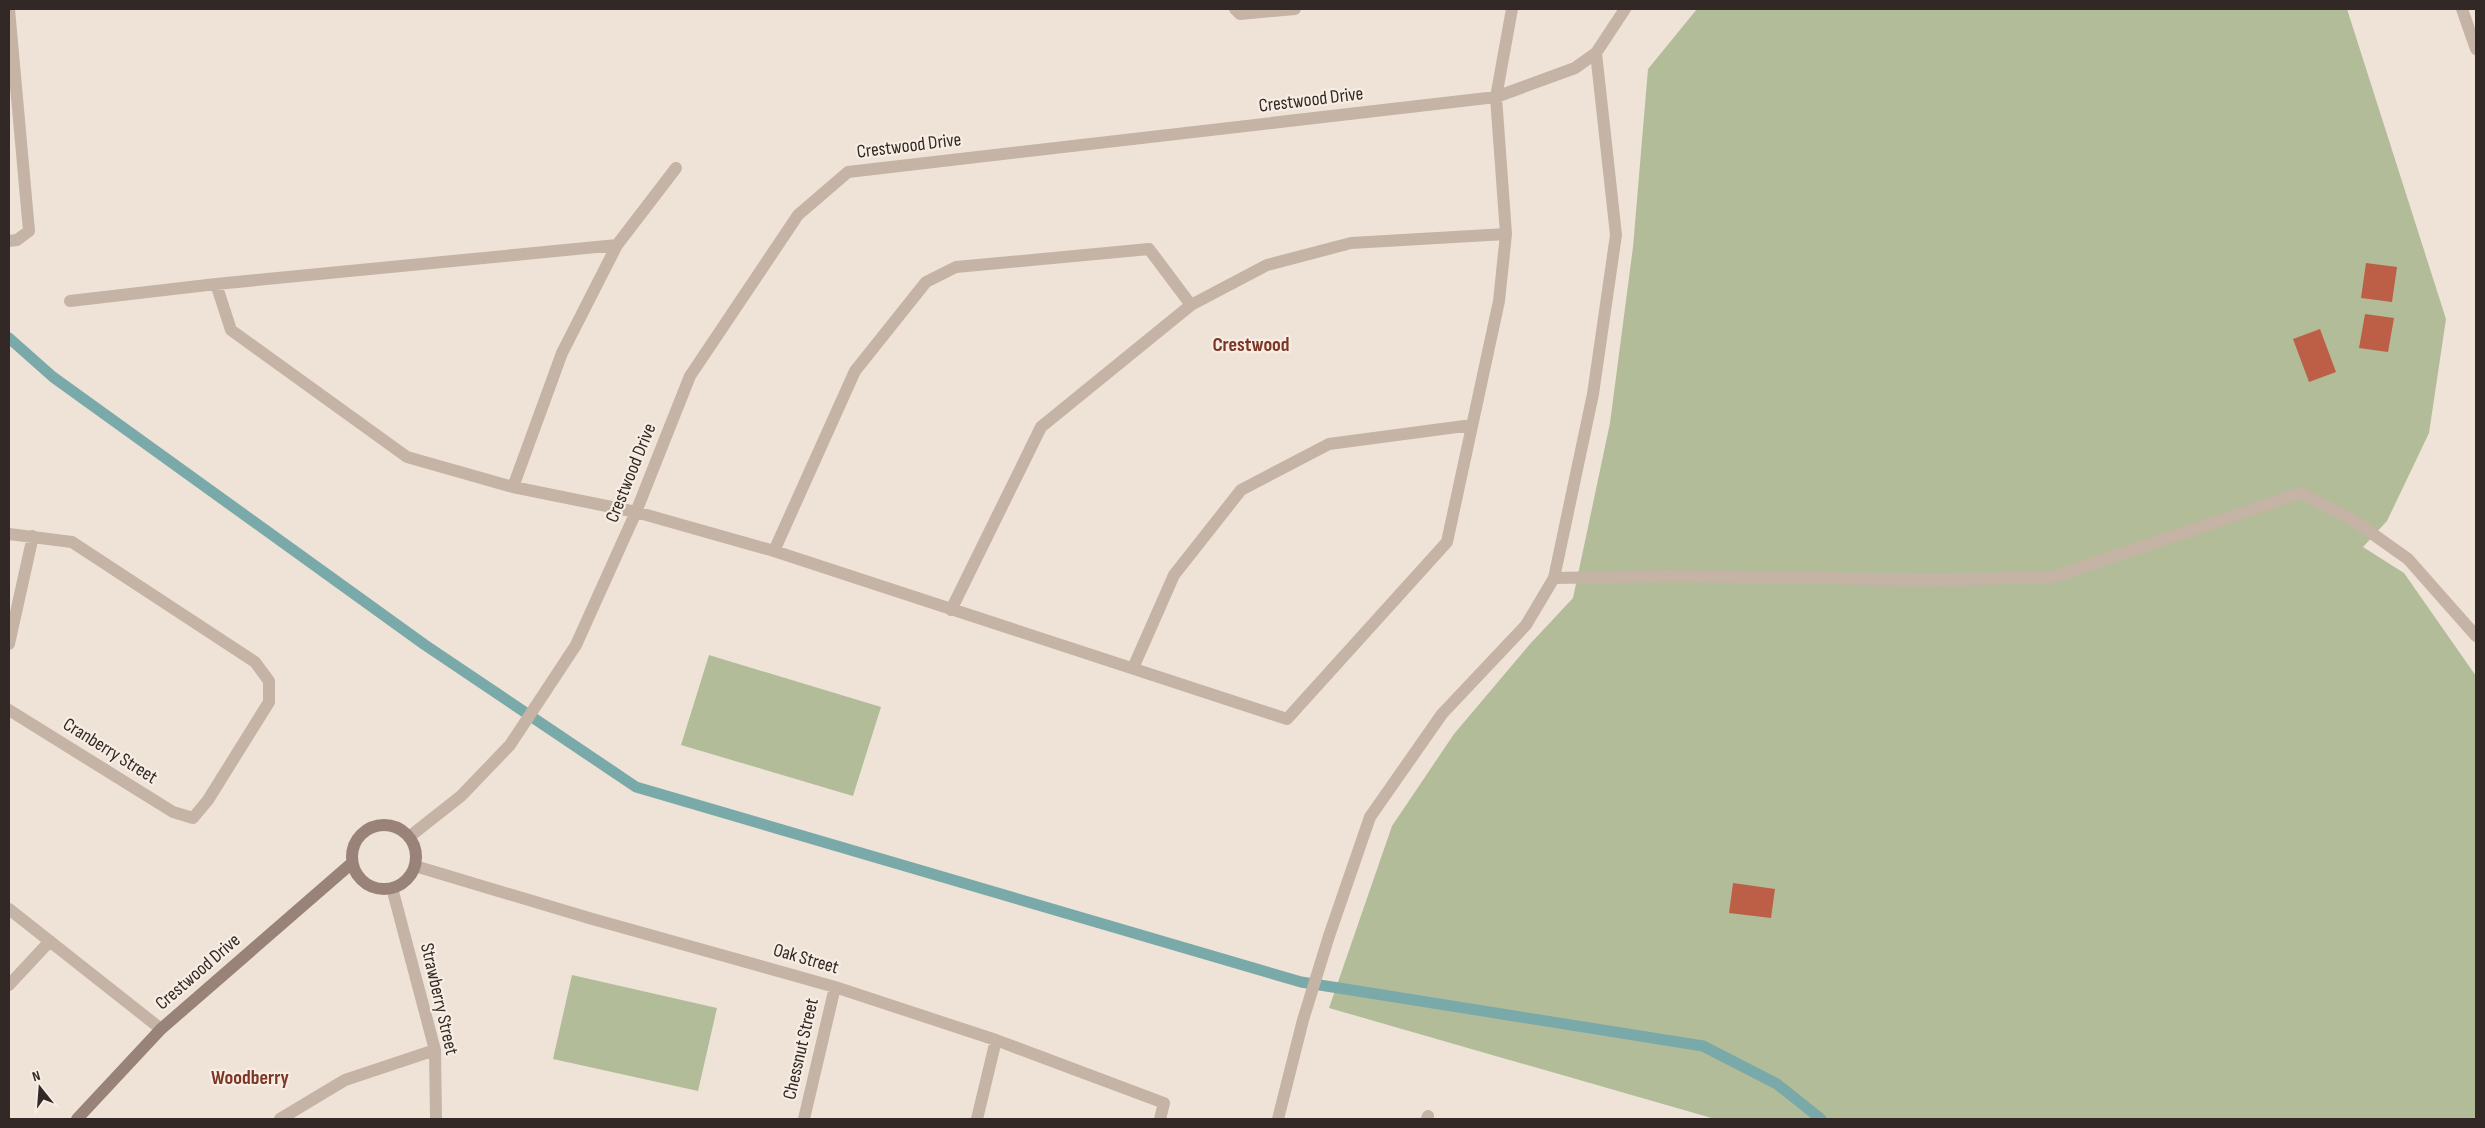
<svg xmlns="http://www.w3.org/2000/svg" width="2485" height="1128" font-family="'Sofia Sans Condensed',sans-serif">
	<style>
		.green { fill: #b2bc99 }
		.lines { fill: none; stroke-linecap: round; stroke-linejoin: round }
		.stream { stroke: #79a9a9; stroke-width: 11 }
		.building { fill: #bd5f47 }
		.street { stroke: #c5b3a5; stroke-width: 12 }
		.secondary { stroke: #998277; stroke-width: 12 }
		.labels { text-anchor: middle; dominant-baseline: central; stroke-width: 4.5; stroke-linejoin: round; paint-order: stroke }
		.street-label { font-size: 19px; fill: #322926; stroke: #f7ede3 }
		.neighbourhood-label { font-size: 20px; font-weight: bold; fill: #7b3625; stroke: #f7ede3 }
	</style>
	<rect width="100%" height="100%" fill="#efe3d8"/>
	<path class="green" d="M1697,9H2347L2446,319L2429,433L2387,521L2363,547L2404,573L2476,676V1119H1715L1329,1008L1392,826L1454,734L1530,644L1573,598L1610,423L1633,247L1648,69Z
		M709,655L881,707L853,796L681,745Z
		M572,975L717,1008L698,1091L553,1059Z"/>
	<g class="lines">
		<path class="stream" d="M9,338L53,377L425,645L636,787L1301,982L1703,1046L1777,1084L1821,1119"/>
	</g>
	<path class="building" d="M2366,263L2397,267L2392,302L2361,298Z
		M2365,314L2394,318L2388,352L2359,348Z
		M2320,329L2336,372L2309,382L2293,339Z
		M1733,883L1775,889L1771,918L1729,913Z"/>
	<g class="lines">
		<path class="street" d="M1235,9L1240,14L1295,9
			M2462,9L2476,49
			M9,241L17,240L29,231L9,9
			M216,284L231,330L407,457L513,487L636,512L774,551L1287,719L1447,542L1499,301L1506,234L1496,97L1512,9
			M70,301L216,284L617,245
			M513,487L562,353L617,245L676,168
			M9,534L72,542L255,662L269,681V702L208,800L193,818L173,812L9,710
			M774,551L855,371L926,282L956,267L1149,249L1191,305
			M1554,578L1674,576L1938,580L2053,577L2301,493L2353,520L2408,559L2476,636
			M951,610L1041,427L1191,305L1267,265L1351,243L1506,234
			M9,644L33,536
			M1133,668L1174,575L1241,490L1329,444L1472,425
			M409,837L461,796L510,745L576,645L636,512L690,376L798,215L848,172L1496,97L1575,68L1596,53L1625,9
			M415,866L589,918L835,987L996,1040L1164,1103L1160,1119
			M392,888L435,1050L436,1119
			M9,909L161,1029
			M9,985L50,941
			M280,1119L345,1080L435,1050
			M804,1119L835,987
			M977,1119L996,1040
			M1278,1119L1303,1020L1329,936L1370,817L1442,714L1526,625L1554,578L1593,394L1616,235L1596,53
			M1427,1119L1428,1116"/>
		<path class="secondary" d="M352 857a32 32 0 1 1 64 0a32 32 0 1 1-64 0Z
			M77,1119L161,1029L352,863"/>
	</g>
	<g class="labels">
		<g class="street-label">
			<text transform="translate(1311 100) rotate(-7)">Crestwood Drive</text>
			<text transform="translate(909 146) rotate(-7)">Crestwood Drive</text>
			<text transform="translate(631 473) rotate(-68)">Crestwood Drive</text>
			<text transform="translate(110 751) rotate(32)">Cranberry Street</text>
			<text transform="translate(806 959) rotate(16)">Oak Street</text>
			<text transform="translate(198 972) rotate(-41)">Crestwood Drive</text>
			<text transform="translate(439 999) rotate(77)">Strawberry Street</text>
			<text transform="translate(801 1049) rotate(-77)">Chessnut Street</text>
		</g>
		<g class="neighbourhood-label">
			<text x="1251" y="345">Crestwood</text>
			<text x="250" y="1078">Woodberry</text>
		</g>
	</g>
	<rect width="2485" height="1128" fill="none" stroke="#322926" stroke-width="20"/>
	<g transform="translate(40 1088) rotate(343)" stroke="#f7ede3" stroke-width="4" paint-order="stroke">
	<path d="M0-4L9 19L0 12L-9 19Z" fill="#322926"/>
	<text y="-8" font-size="14" font-weight="bold" text-anchor="middle" fill="#322926">N</text>
	</g>
</svg>
